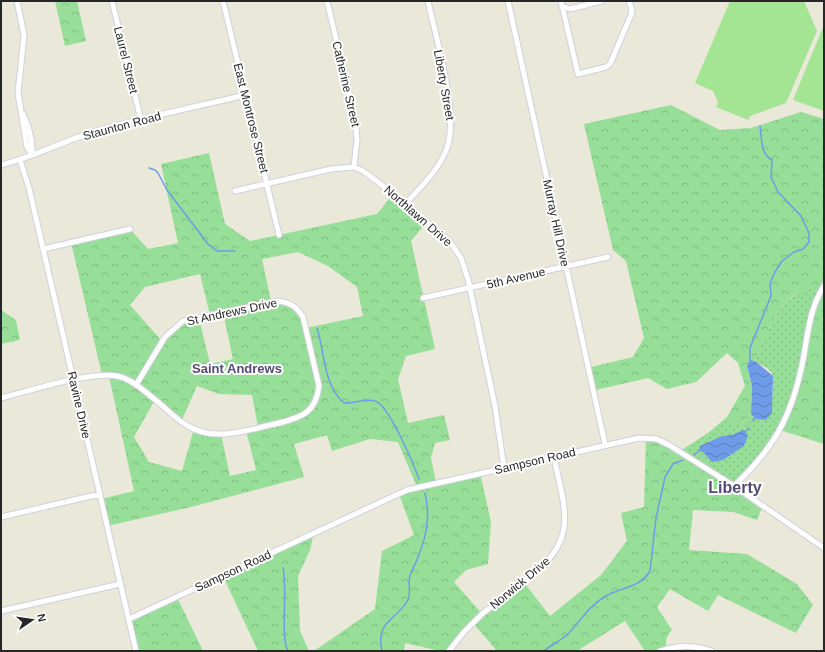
<svg xmlns="http://www.w3.org/2000/svg" width="825" height="652" font-family="Helvetica,sans-serif">
	<style>
		.grass { fill: url(#grass-dots) }
		.forest { fill: url(#forest-crowns); fill-rule: evenodd }
		.pitch { fill: #a4e593 }
		.water { fill: url(#water-waves) }
		.lines { fill: none; stroke-linecap: round; stroke-linejoin: round }
		.stream { stroke: #6f9ce8; stroke-width: 1.5 }
		.minor-casing { stroke: #d1cee0; stroke-width: 7 }
		.minor { stroke: #fff; stroke-width: 5 }
		.labels { text-anchor: middle; dominant-baseline: central; stroke-width: 4; stroke-linejoin: round; paint-order: stroke }
		.street-label { font-size: 12px; fill: #272727; stroke: #fff }
		.neighbourhood-label { font-size: 13px; font-weight: bold; fill: #524a75; stroke: #fff }
		.district-label { font-size: 16px; font-weight: bold; fill: #524a75; stroke: #fff }
	</style>
	<defs>
		<pattern id="grass-dots" width="8" height="8" patternUnits="userSpaceOnUse"><rect width="8" height="8" fill="#97de99"/><path d="M2 2h.1M6 6h.1" fill="none" stroke="#82be84" stroke-width="1.8" stroke-linecap="round"/></pattern>
		<pattern id="forest-crowns" width="20" height="18" patternUnits="userSpaceOnUse"><rect width="20" height="18" fill="#97de99"/><path d="M2 6a3 3 0 1 1 6 0M12 15a3 3 0 1 1 6 0" fill="none" stroke="#82be84"/></pattern>
		<pattern id="water-waves" width="16" height="10" patternUnits="userSpaceOnUse"><rect width="16" height="10" fill="#6f9ce8"/><path d="M0 5q4-4 8 0t8 0" fill="none" stroke="#5b7fbc"/></pattern>
	</defs>
	<rect width="100%" height="100%" fill="#e9e8d9"/>
	<path class="grass" d="M824,283L802,363L781,429L736,486L680,451L708,433L727,417L740,426L751,414L756,419L772,405C772,397 775,378 771,372C768,367 760,365 755,361C770,324 781,292 824,283Z"/>
	<path class="forest" d="M55,1H77L86,41L65,46Z
		M671,105L720,130L751,128L801,112L824,119V282C815,288 802,289 793,296C773,313 765,337 755,361L752,360L747,365L752,386L751,414L740,426L727,417L745,386L738,363L727,353L696,382L667,389L648,378L596,390L591,367L633,357L644,338L626,261L613,250L584,124Z
		M209,153L225,224L250,241L377,214L393,194L427,222L411,241L435,349L406,356L398,379L408,423L444,415L450,440L435,443L431,458L436,483L480,473L491,522L488,564L466,570L454,582L482,614L523,581L550,616L601,575L627,541L621,513L644,507L646,438L657,439L763,505L757,520L733,512L693,510L689,550L747,554L797,584L813,605L796,633L718,595L708,611L670,589L657,607L672,630C666,636 665,641 667,649L660,651H645L625,621L577,651H497L473,623L449,651H440L405,643L404,651H314L375,609L382,551L414,535L399,494L417,487L398,442L370,439L332,451L327,435L294,444L304,477L191,507L107,526L101,499L134,491L109,376L102,375L71,242L130,229L148,249L178,243L161,164ZM298,252L328,266L357,287L363,316L306,328L297,307L271,301L262,259ZM200,274L210,315L223,312L233,359L210,364L199,318L183,321L162,341L130,305L145,287ZM197,386L219,394L252,395L258,427L246,430L256,470L230,476L221,434L194,429L182,471L149,462L134,437L155,400L181,422Z
		M824,286V444L780,430L793,397L807,330Z
		M1,310L16,320L20,340L1,344Z
		M314,533L310,550L298,576L300,631L309,651H258L223,576Z
		M177,597L203,651H136L129,619Z"/>
	<path class="pitch" d="M730,1H804L817,31L786,103L750,116L748,120L716,107L718,102L713,91L695,83Z
		M823,27H824V111L793,100Z"/>
	<path class="water" d="M750,360L755,361L773,376L772,413L766,420L756,419L751,414L752,386L747,365Z
		M743,430L745,431L748,435L744,446L723,460L712,462L703,452L699,451L700,446L722,436L732,435Z"/>
	<g class="lines">
		<path class="stream" d="M149,168L155,170L158,173L167,190L208,244L217,251H235
			M317,328C325,353 323,385 344,403C355,404 365,398 375,401C389,405 414,465 419,479
			M750,360V348L771,296L770,283L775,272L782,261L794,252L803,249L809,242V233L801,216L778,192L771,177L772,160C760,154 762,138 760,126
			M753,421L755,418
			M746,431L749,428
			M694,455L699,451
			M283,568C288,590 280,637 288,651
			M382,651C375,621 396,621 408,600C412,591 407,584 410,576C411,571 414,567 416,562C426,539 431,518 425,493
			M544,651C551,645 560,641 567,635C580,622 589,605 606,596C621,587 640,588 650,571L656,518L665,477L673,464L683,460"/>
		<g class="minor-casing">
			<path id="minor" d="M17,1L24,35L18,93L27,147L32,154
				M112,1L141,120
				M223,1L279,235
				M327,1L355,118L357,140L354,167
				M508,1L605,444
				M561,1L578,74L606,67L610,64L631,15L632,10L629,1
				M562,6L570,9L602,1
				M23,114C29,127 33,140 32,154
				M20,160L29,188L136,651
				M1,165C34,157 64,141 96,131C145,117 196,107 245,95
				M235,191L331,169L354,167L363,171L378,182L450,242L461,258L468,279L495,406L504,468
				M405,204C421,187 439,170 447,148C459,114 436,38 428,1
				M43,249L130,229
				M423,298L608,257
				M1,398C30,391 90,371 117,376C131,379 142,389 153,398C165,407 175,419 188,426C216,443 250,429 279,423C303,417 316,412 319,386L303,317C296,306 291,303 278,301L183,321L165,337L136,385
				M734,486C773,449 791,418 802,365C808,337 808,311 824,286
				M1,517L100,494
				M1,611L120,584
				M129,619L407,490L639,438L657,439L669,445L734,486L824,548
				M449,651L464,632L482,614L540,568C579,534 562,501 554,456
				M660,651C677,645 695,645 712,651"/>
		</g>
		<use href="#minor" class="minor"/>
	</g>
	<g class="labels">
		<g class="street-label">
			<text transform="translate(126 60) rotate(76)">Laurel Street</text>
			<text transform="translate(346 84) rotate(77)">Catherine Street</text>
			<text transform="translate(444 85) rotate(80)">Liberty Street</text>
			<text transform="translate(251 118) rotate(76)">East Montrose Street</text>
			<text transform="translate(122 126) rotate(-15)">Staunton Road</text>
			<text transform="translate(418 216) rotate(41)">Northlawn Drive</text>
			<text transform="translate(556 223) rotate(78)">Murray Hill Drive</text>
			<text transform="translate(516 278) rotate(-13)">5th Avenue</text>
			<text transform="translate(232 312) rotate(-12)">St Andrews Drive</text>
			<text transform="translate(79 405) rotate(77)">Ravine Drive</text>
			<text transform="translate(535 461) rotate(-13)">Sampson Road</text>
			<text transform="translate(233 571) rotate(-25)">Sampson Road</text>
			<text transform="translate(520 583) rotate(-40)">Norwick Drive</text>
		</g>
		<g class="neighbourhood-label">
			<text x="237" y="368">Saint Andrews</text>
		</g>
		<g class="district-label">
			<text x="735" y="487">Liberty</text>
		</g>
	</g>
	<rect width="825" height="652" fill="none" stroke="#272727" stroke-width="4"/>
	<g transform="translate(32 620) rotate(77)" stroke="#ffffff" stroke-width="3" paint-order="stroke">
	<path d="M0-3L7 15L0 10L-7 15Z" fill="#272727"/>
	<text y="-6" font-size="11" font-weight="bold" text-anchor="middle" fill="#272727">N</text>
	</g>
</svg>
